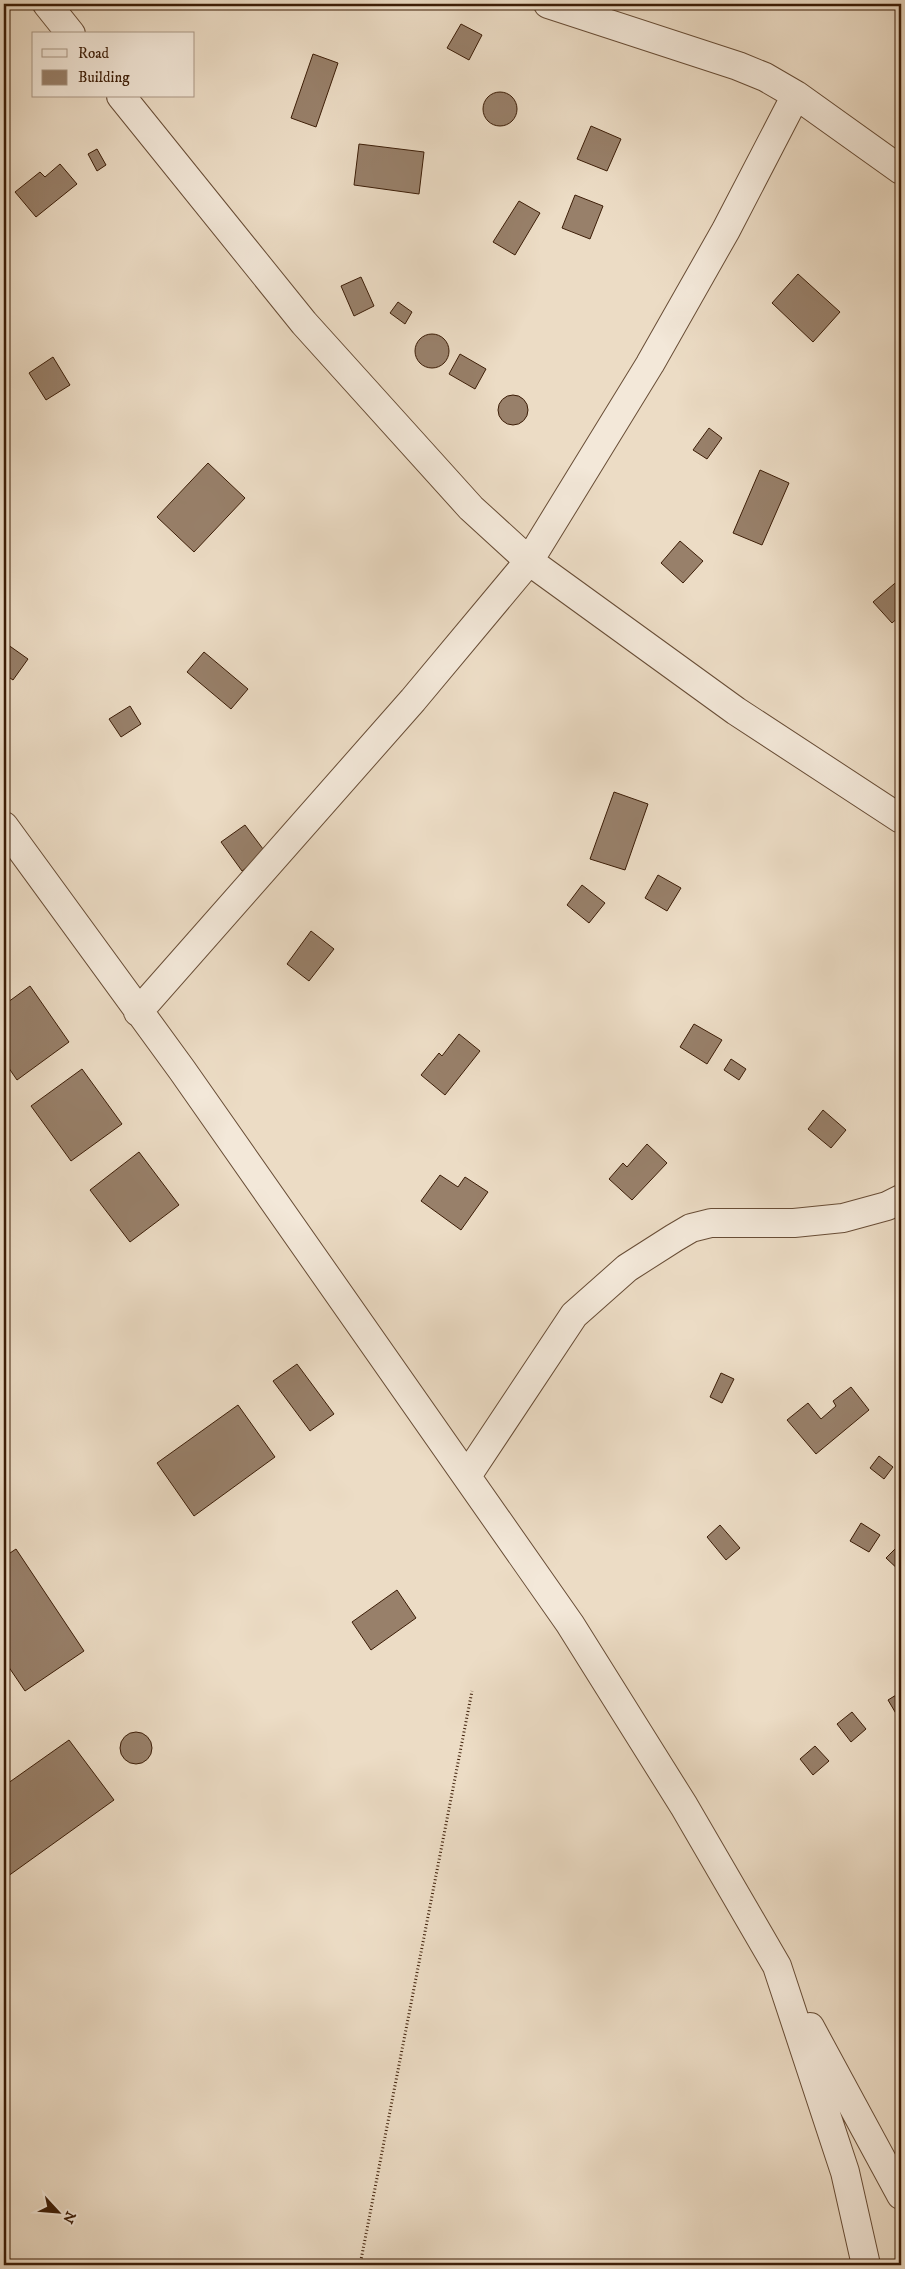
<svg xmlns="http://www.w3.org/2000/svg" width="905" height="2269" font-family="'IM FELL DW Pica',serif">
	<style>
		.building { fill: #98806a; stroke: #3c1d07 }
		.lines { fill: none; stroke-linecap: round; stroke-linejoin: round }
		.minor-casing { stroke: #684d36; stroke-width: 30 }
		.path { stroke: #3c1d07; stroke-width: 3; stroke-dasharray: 1 2.5; stroke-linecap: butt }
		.minor { stroke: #f3e8d9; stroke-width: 28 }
	</style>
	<rect width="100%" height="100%" fill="#ecdcc5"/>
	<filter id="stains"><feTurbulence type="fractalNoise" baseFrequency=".004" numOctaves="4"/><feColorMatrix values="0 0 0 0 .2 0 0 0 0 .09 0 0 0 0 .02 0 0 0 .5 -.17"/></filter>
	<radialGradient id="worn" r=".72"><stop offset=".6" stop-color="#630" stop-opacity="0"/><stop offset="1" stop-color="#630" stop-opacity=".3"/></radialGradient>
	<path class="building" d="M461,24L482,35L469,60L447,48Z
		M313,54L338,63L316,127L291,118Z
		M483 109a17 17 0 1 1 34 0a17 17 0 1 1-34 0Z
		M591,126L621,139L607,171L577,159Z
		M359,144L424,152L419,194L354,185Z
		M97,149L106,165L97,171L88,154Z
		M60,164L77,184L36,217L15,192L40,172L45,177Z
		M575,195L603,206L590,239L562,228Z
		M519,201L540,213L515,255L493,242Z
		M798,274L840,312L813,342L772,303Z
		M361,277L374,306L354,316L341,286Z
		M398,302L412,312L405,324L390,313Z
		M415 351a17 17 0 1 1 34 0a17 17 0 1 1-34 0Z
		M460,354L486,369L475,389L449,374Z
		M53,357L70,385L46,400L29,373Z
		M498 410a15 15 0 1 1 30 0a15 15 0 1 1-30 0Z
		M709,428L722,438L707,459L693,450Z
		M208,463L245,498L194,552L157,517Z
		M760,470L789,483L762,545L733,533Z
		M680,541L703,561L683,583L661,563Z
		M901,560V570L896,564Z
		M901,578V615L892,623L873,602Z
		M4,642L28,659L13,680L4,674Z
		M204,652L248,689L231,709L187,672Z
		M130,706L141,724L121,737L109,719Z
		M614,792L648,804L625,870L590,859Z
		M245,825L266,853L242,871L221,842Z
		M658,875L681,888L667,911L645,898Z
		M582,885L605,903L589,923L567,905Z
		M311,931L334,949L309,981L287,964Z
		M30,986L69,1042L17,1080L4,1061V1005Z
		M694,1024L722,1040L707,1064L680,1047Z
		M459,1034L480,1051L445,1095L421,1075L439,1053L442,1056Z
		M731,1059L746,1069L739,1080L724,1070Z
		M82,1069L122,1124L71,1161L31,1106Z
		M823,1110L846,1130L831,1148L808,1129Z
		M647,1144L667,1163L632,1200L609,1179L623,1163L627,1167Z
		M139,1152L179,1205L130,1242L90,1190Z
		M440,1175L458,1187L465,1177L488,1192L461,1230L421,1201Z
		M297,1364L334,1414L310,1431L273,1381Z
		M721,1373L734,1379L722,1403L710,1397Z
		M851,1387L869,1410L816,1454L787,1420L808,1403L821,1419L836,1406L833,1401Z
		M238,1405L275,1457L194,1516L157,1463Z
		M879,1456L893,1467L884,1479L870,1468Z
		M861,1523L880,1535L869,1552L850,1541Z
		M720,1525L740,1548L726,1560L707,1537Z
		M898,1546L901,1549V1572L886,1558Z
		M16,1549L84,1651L25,1691L4,1660V1557Z
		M397,1590L416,1618L371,1650L352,1622Z
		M901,1692V1722L888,1700Z
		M852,1712L866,1729L851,1742L837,1724Z
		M120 1748a16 16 0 1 1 32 0a16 16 0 1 1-32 0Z
		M69,1740L114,1800L4,1879V1786Z
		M815,1746L829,1761L813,1775L800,1759Z"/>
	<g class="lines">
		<g class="minor-casing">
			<path id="minor" d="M47,4L71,34
				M796,95L901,170
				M121,96L304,323L471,508L529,561L736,711L901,819
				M4,826L182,1070L570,1624L684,1806L777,1966L845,2172L866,2265
				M138,1012L413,700L529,561L650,364L726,230L796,95L765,77L738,66L548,4
				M467,1476L574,1315L627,1268L674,1238L691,1228L711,1223H794L843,1218L887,1206L901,1199
				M810,2027L901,2195"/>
		</g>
		<path class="path" d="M360,2265L472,1691"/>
		<use href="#minor" class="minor"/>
	</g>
	<rect width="905" height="2269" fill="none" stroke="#ecdcc5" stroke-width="20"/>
	<rect x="5" y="5" width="895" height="2259" fill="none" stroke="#3c1d07" stroke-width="2.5"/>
	<rect x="10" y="10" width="885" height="2249" fill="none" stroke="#3c1d07"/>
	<rect x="32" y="32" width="162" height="65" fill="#f3e8d9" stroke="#aa9785"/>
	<rect x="42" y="49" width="25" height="8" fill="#f3e8d9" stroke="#aa9785"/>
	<text x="78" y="58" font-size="15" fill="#3c1d07">Road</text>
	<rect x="42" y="70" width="25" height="15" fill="#98806a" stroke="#aa9785"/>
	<text x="78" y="82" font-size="15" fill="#3c1d07">Building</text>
	<g transform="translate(58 2212) rotate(116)" stroke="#f3e8d9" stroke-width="4" paint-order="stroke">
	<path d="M0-4L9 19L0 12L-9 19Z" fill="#3c1d07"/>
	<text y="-8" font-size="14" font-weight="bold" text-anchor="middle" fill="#3c1d07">N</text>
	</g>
	<rect width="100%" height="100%" filter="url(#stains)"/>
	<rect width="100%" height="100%" fill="url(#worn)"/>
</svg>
